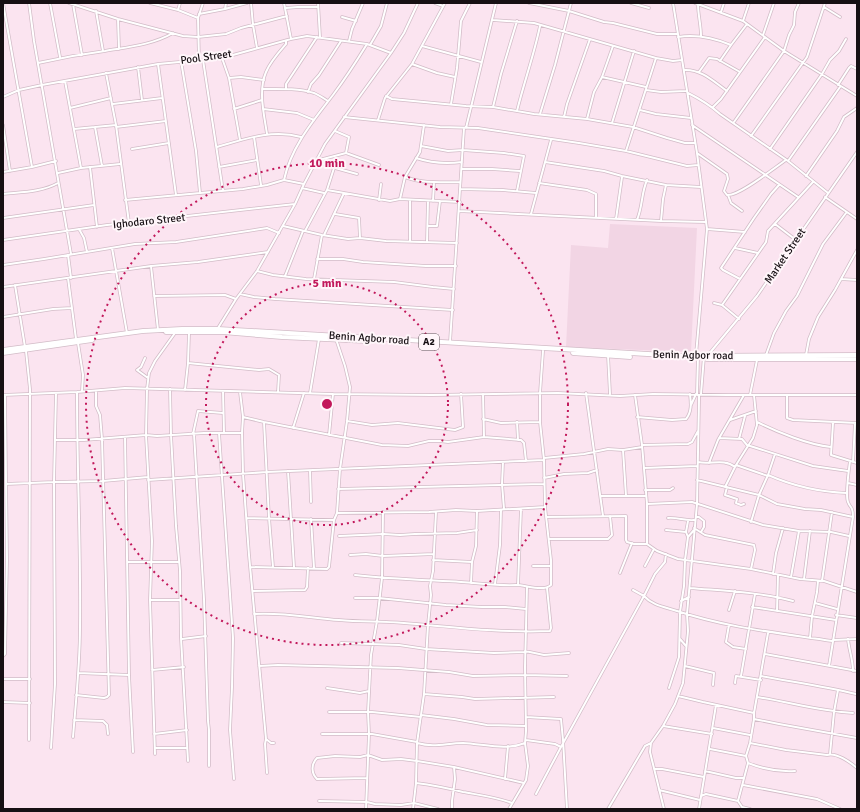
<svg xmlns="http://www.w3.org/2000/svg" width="860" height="812" font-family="Signika,sans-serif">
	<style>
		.built { fill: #f2d5e4 }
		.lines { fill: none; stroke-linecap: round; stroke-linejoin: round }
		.minor-casing { stroke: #d2bcc7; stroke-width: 3.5 }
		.trunk-casing { stroke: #d2bcc7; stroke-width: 5.5 }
		.minor { stroke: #fff; stroke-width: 2 }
		.trunk { stroke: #fff; stroke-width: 4 }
		.ring { fill: none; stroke: #c2185b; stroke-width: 2; stroke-dasharray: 2 4 }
		.labels { text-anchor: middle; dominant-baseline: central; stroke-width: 4; stroke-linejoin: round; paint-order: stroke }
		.shield { fill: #fff6fa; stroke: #5c5458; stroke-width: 1 }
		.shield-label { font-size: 10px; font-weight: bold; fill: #160f13 }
		.street-label { font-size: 11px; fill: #160f13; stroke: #fff6fa }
		.centre { fill: #c2185b; stroke: #fff6fa; stroke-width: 2 }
		.ring-label { font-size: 12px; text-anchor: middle; font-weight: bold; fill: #c2185b; stroke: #fff6fa; stroke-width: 4; stroke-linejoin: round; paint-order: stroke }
	</style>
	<rect width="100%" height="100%" fill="#fbe4f0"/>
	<path class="built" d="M610,224L697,228L691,352L566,347L571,245L608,248Z"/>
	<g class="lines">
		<g class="minor-casing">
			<path id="minor" d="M3,3L32,167
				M29,3L34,41L71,254
				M50,3L60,57
				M69,3L118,19L183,36L198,37L226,34L241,28L287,16
				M150,3L178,10L198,18
				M251,3L253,25L257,48
				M284,3L291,39
				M318,3L320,37
				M435,3L443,6
				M529,3L569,11L604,22L613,23L657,34H678
				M631,3L649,8
				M673,3L697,153L707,229L696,355
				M695,3L743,21L784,51L857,96
				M73,4L82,55
				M698,4C698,15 701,25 701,36
				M824,7L840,17
				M286,8L298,7H318
				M225,9L226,3
				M178,10L180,3
				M96,11L103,51
				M721,12L724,3
				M199,14L225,9L247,3
				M342,17L356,21
				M118,19L119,49
				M493,20L534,23L656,58L626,151
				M743,21L749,3
				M763,35L774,3
				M678,37C697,34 714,38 731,45
				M349,41L352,29L363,3
				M370,45L381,26L387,3
				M422,46L481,62
				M222,58L229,78L240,140
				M656,58L673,61L682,60
				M199,60L198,18L203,3
				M203,60L223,191
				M181,61L196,151L200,193
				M720,61L731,45L747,24
				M38,63C60,58 82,54 105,51C128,47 152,45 173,33
				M158,64L176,195
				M412,64L437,73L455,77
				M138,67L142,100
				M684,70C701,69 713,81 727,91
				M699,72L709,58L717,59L740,72
				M106,73L116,125L129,223
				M602,77L646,87
				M229,78L241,77L264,80
				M65,81L81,168
				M838,85L849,68L851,66L857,69
				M286,88V84L317,37
				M262,89C279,89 297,88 314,93C319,95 323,98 328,101
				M646,90L661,92L686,91
				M308,92L311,84L319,75L341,41
				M688,93C700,99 710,105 720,114L788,161L828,193
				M386,96L392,99L466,106L493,107L534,114L587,119L633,127L667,138L685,143H695
				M3,97L19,90L42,85L158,64L222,58L291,39L307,36L367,44L391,53
				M113,104L162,98
				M451,104L457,68L461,21L470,3
				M493,107L501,74L517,21
				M713,107L721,99L765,37
				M70,108L111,98
				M234,109L262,100
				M263,109L297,113L314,120
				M640,110L656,114L691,118
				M517,111C524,82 534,55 540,26
				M540,114L555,65L571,3
				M344,117L440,127L478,128L579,143L626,151L687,166L698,165
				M564,117L567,104L590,39
				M587,119L594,92L602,77L613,46
				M378,120L385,98L412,64L445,3
				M734,122L784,51L789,35L794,25L795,12L799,3
				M612,123L634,51
				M3,125L10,171
				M692,125L798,197
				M95,127L102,166
				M116,127L166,121
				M466,128L496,3
				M74,129L116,125
				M335,131L349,137L346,153
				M267,134C264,114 258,91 266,72C270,62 279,52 286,44V41
				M751,136L807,57L825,3
				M254,137L261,185
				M421,146L448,151L463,150L504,153L524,156L517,191
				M217,147C245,139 272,129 301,137
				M132,149L169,143
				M770,149L822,74L830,60L839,51L846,39
				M697,153L727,174L728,179L724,191L727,195C738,197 774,168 786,160
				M318,158L323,159L346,153L379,165
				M416,158C431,163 446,164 462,162
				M316,161L335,168L357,174
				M788,161L840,87
				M545,162L604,171L622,176L666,185L701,187
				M90,167L97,227
				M219,167L257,160
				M462,169H492L520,171
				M3,172L32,167L56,161
				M58,173L81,168L120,164
				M806,176L837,131L844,117L857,108
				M405,177C423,184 441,182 460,182
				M284,180C291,147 313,121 333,95C345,79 356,62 367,44
				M539,183L587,190L596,194V218
				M302,188L324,193
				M460,189L503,190L536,193
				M327,190L334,168
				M3,194C21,192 42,192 58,183
				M728,195L731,203L742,211
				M825,197L857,219
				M400,199L405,177L420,152L424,125
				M125,200L243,189L267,185L284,180L304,184
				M379,200L381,184
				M410,201V241
				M433,201L434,183
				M459,211L661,221L706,222
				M335,214L359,218L360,238
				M531,214L551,140
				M3,218L94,205
				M616,219L622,177
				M637,220C643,205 641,194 647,180
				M661,221L663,199L666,185
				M775,224L796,240
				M283,226L322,235L348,239L360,238L386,241L457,243
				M428,226H437L440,201
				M79,229L84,238L87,252
				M707,229L745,232
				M305,231L327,190L390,201L400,199L460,202
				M324,235L344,193
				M3,240L107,225L295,204
				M427,242L428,201
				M112,248L127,333
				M735,248L758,253
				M68,255L71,278
				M317,259H343L363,262L426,266H456
				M3,265L44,259L135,244L176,242L267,228L279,233
				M151,266L158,330
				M257,271L273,275L306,279L394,282L433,287L454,289
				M285,276L303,231
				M68,278L76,339
				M314,279L322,235
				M740,279L723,270L721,268L754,218L771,194L779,185
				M841,279L857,280
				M15,285L25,347
				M3,287L151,266L198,262L268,252
				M240,294L254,297L275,299L453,310
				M154,296L225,295L236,299
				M714,303L722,305L739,319
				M722,305L766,242L768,231L813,182
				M3,317L53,309L72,308
				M218,328L236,299L257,271L295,204L304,184L325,144L391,53L404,33L418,3
				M450,342L464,128
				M78,343L83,375L82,391
				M26,351L30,389L29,740
				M608,355L610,394
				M708,355L757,296L857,152
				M766,355L774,333L786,311L797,296L823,244L846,213
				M806,355L809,339L818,317L835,290L857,250
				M145,358L141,367L137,370L148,378
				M188,363L259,370L269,369L279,375L278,392
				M170,389L171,435L176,526L180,571L181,638L188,761
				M185,390L188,363L189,333
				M223,391L224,433
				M240,392L243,417L242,433L243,474L249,555L266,739L265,744L267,773
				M310,393L319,339
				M586,393L603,516
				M483,394L484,437
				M701,394L704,356
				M3,395L77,392L125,388L333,394L432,395L558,393L620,396L653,394L728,395H857
				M635,395L642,445L647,504V543
				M750,395L757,360
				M787,395V418L793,420L857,423
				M691,405L696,394
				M243,417L264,422L382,445L408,446L429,441H440L448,442L484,437L521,440L524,443L526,461
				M637,417L672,420L686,419C692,412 691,403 690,394
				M483,419L501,423L540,422
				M730,420L756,411
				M347,421L372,425L398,423L455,430L463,427L461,394
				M264,422L269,518L273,567
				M517,422L518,440
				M757,422C777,432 809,445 831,447
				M833,423L831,455L857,463
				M293,428L304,393
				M219,433L233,638L232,687L230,730L234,779
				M193,434L198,411L223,413
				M194,434L204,599L208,721L209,730V766
				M329,435L333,394
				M125,437L129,675L133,752
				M719,438L742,439L747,445L813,466L848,471
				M739,439L745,416
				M55,440H84L146,435L157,436L204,433H242
				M642,445L688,444L692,442L698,431
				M623,450L626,496
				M544,458L584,454L608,449L623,450L642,447
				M503,462L502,484L504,509
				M698,462C710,465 724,458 735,467
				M853,462L855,423
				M709,463L718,440L744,395
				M736,465L768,476
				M644,468L697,466
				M288,471L294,567
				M310,471L311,502
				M768,475C793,486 820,492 847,493
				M544,478L564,474L588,473L597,470
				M148,480L267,472L544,460
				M697,480L759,495L777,504L805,509L821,510L853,517
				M848,483L857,485
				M6,484L54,482L103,481L148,477
				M725,487L736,465L753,438L757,425L754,395
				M727,487L725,495L737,499L736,503L741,505L744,504
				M338,489L544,484
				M645,490H670L673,488
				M601,496H645
				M647,504L692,502L763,525L799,531L831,532L849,536
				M337,513L429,512L456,510L477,511L545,507
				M546,517L626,516V540L627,542L634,544H647L657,551L678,559L751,569L800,579L824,581L857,592
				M696,517H699L704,521V527L701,532
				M247,518L334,520
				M668,518C677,517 685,521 694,520
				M311,519L314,568
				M751,522L759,495L768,475L775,454
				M694,528L705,535L754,545L755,550L751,569
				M666,530L686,532
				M339,536L384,534L400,535L415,534L457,533L477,530
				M688,537L694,530
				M549,539H608L612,535L610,516
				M350,555L366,554L383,556L434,554
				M433,560L472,562
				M127,562H179
				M533,566H551
				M645,566L654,549
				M250,567L327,569L329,567L334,520L337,513L340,469L347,421L350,387L345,366L336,339
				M620,573L632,543
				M773,574L776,553L783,528
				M355,575C391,579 426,580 461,582C479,583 498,586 516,585C526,585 543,592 551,585V560L545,507L544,460L540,422V393L543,351
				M791,577L799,531
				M804,579L810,531
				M822,581L832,512
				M471,583L472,562L476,546L477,511
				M495,584L500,545L501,510
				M518,585L521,509
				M690,588C725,591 760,592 793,601
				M633,590L644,596L655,574L665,562L666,554
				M253,591L305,590L307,587L308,568
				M355,598H379L446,605L482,607H505L526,609
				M150,600H180
				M681,601L689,597
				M815,603L837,609
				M752,607L836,620
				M729,610L735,591
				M777,611L778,575
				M254,614C283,612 311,618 339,620C361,622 382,621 404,623C453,627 501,633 550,631L551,628L547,588
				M836,615L857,618
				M729,625L726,642L733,647L746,649
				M768,633L754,713V719L750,743L746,756L748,763C763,769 778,772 795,771
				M810,638L812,616L817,592L818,581
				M182,639L206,636
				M680,639L686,646
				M848,639C849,650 853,660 853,671
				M833,640L857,639
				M341,643L399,645L426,649L494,653L526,652
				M525,651L544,655L569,653
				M765,654L857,671
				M3,656L5,654L7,560L5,396
				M259,666L278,665L398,668L449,672L473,676L525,675L567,676
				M685,666L714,673L713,685
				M829,666L853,517C853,505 851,510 848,502C845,494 849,470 850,461
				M152,670L184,667
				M78,673L129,675
				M741,676L755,594
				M761,676C793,682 825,686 856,694
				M3,679H30
				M735,683L736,676L761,680
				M327,688L360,693L369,691
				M669,688L679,657L680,612L684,586L685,560L688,537L686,532L688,521
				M424,694L462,697L475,699L554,697
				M76,695L104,698L107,697L109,695L102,439L100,415L96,406V391
				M678,696L703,702L754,713
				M757,697C789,702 820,711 853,713
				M3,702L30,703
				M329,712H372L421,717
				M421,715L454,719L487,725L526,726
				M526,717L561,719L563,740L567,809
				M754,719L779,724L857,738
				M74,720L103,721L107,725L108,734
				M663,726L712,734
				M713,728L750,735
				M154,734L187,730
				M322,734H372L417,742
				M73,737C76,700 80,664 80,627C81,549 77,471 77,393
				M266,739L271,743H274
				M526,740L555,744L561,747L644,596C653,606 665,607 677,611C728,628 780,633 832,641
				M417,743C435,748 446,743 463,743C484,744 506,751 525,743
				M651,743L650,752L664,809
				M750,743L786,750L827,755C836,752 850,762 857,768
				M51,748L55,684L54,482L56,393
				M155,748H187
				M710,749L746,756
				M155,754L150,600L152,541L146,435L147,389L149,373L155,361L175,333
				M830,754L834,712L838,690
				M748,763L738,801L742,807L750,809
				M654,769H662L704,777
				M705,771L736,778H743
				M367,778L317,779C311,773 311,764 317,758L335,756L360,757L368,755L382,760L401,759L417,761L454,767L524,783
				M505,779L508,746
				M416,783C432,785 447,788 463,792C479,795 496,797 512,803
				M743,785L817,799L840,809
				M659,790L700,800
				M536,794L561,747
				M701,796L706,794L738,801
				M319,801L367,802L375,804L401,805L414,803L438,809
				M366,809L369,734L368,712L371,655L377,621L382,578L383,512
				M413,809L416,783L417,743L424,694L428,625L431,595L430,586L433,571L436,512
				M452,809V801L455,779L454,767
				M509,809L526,780L528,766L525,743L526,731L525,667L527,587
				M608,809L645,746L651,743L663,726L675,704L683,683L688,631L687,614L697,504L699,400V396L697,394L698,356
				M699,809L716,705"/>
		</g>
		<g class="trunk-casing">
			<path id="trunk" d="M166,332H223L282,337L367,341
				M3,350L143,331L182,329H218L682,356L857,355
				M3,353L92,340
				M573,353L630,357
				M707,359H857"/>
		</g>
		<use href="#minor" class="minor"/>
		<use href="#trunk" class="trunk"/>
	</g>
	<g class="ring">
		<circle cx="327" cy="404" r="121"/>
		<circle cx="327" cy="404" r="241"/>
	</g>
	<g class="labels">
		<rect class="shield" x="419" y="334" width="20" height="16" rx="3"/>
		<g class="shield-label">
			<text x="429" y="342">A2</text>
		</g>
		<g class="street-label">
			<text transform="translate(206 57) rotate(-8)">Pool Street</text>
			<text transform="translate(149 221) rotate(-6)">Ighodaro Street</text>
			<text transform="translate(785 256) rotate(-56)">Market Street</text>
			<text transform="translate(369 338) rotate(4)">Benin Agbor road</text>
			<text transform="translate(693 355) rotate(1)">Benin Agbor road</text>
		</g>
	</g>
	<circle cx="327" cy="404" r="6" class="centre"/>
	<g class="ring-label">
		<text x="327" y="167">10 min</text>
		<text x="327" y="287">5 min</text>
	</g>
	<rect width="860" height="812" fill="none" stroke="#160f13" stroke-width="8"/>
</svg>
